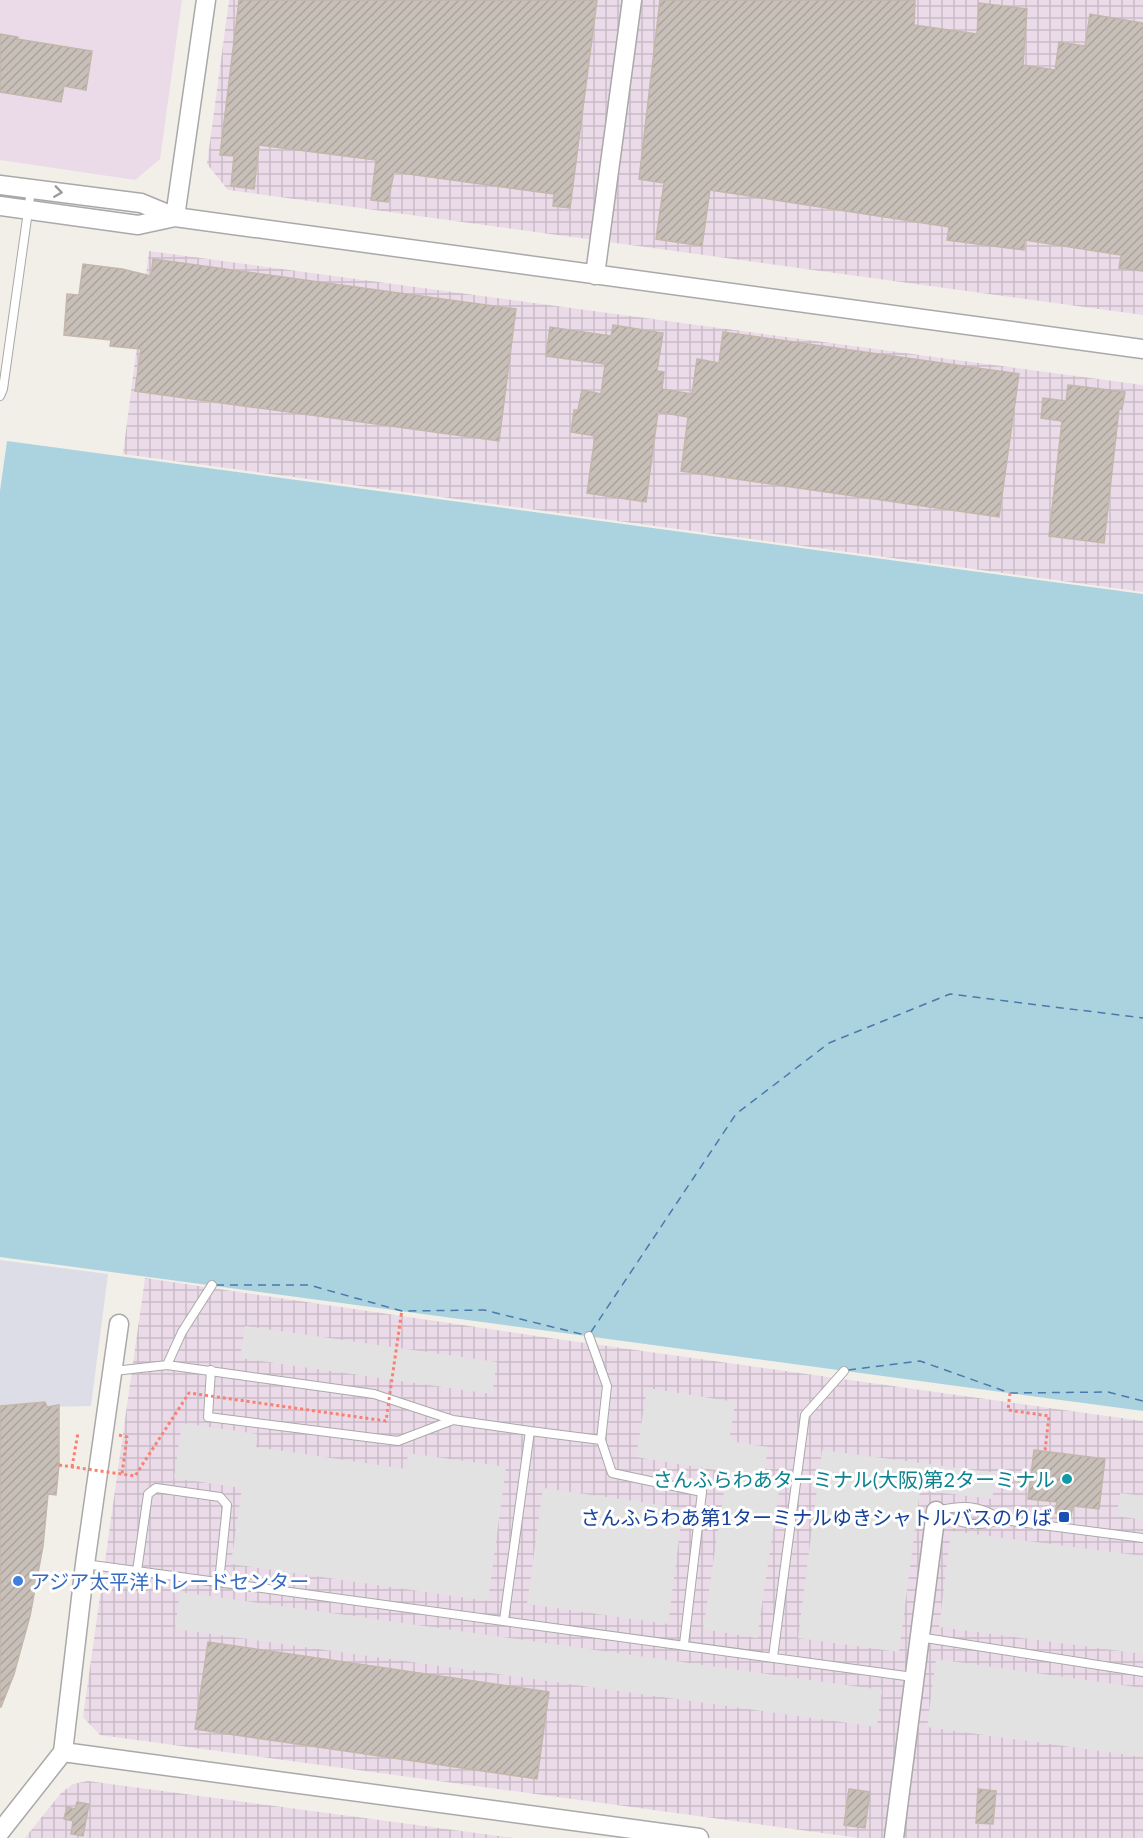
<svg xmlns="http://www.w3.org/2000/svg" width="1143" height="1838" font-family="Lato,'Noto Sans JP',sans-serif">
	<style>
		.industrial { fill: url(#industrial-grid) }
		.railway { fill: #ebdbe8 }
		.parking { fill: #e2e2e2 }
		.plaza { fill: #dddde8 }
		.water { fill: #aad3df }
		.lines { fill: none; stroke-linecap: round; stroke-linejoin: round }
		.ferry { stroke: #4a7aab; stroke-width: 1.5; stroke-dasharray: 8 6; stroke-linecap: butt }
		.building { fill: url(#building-hatch); stroke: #c4b6ab; stroke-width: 1.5 }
		.service-casing { stroke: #a9a9a9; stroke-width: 10 }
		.tertiary-casing { stroke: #a9a9a9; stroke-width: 21 }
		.path { stroke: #fa8072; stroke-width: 3; stroke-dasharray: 3 3; stroke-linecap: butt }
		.service { stroke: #fff; stroke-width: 8 }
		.tertiary { stroke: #fff; stroke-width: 18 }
		.path-bridge { stroke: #fa8072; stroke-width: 3; stroke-dasharray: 3 3; stroke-linecap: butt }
		.oneway { stroke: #9c9c9c }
		.culture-dot { fill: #0f9aa8; stroke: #fff; stroke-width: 2 }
		.transit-dot { fill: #1a4fb4; stroke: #fff; stroke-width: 2 }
		.shop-dot { fill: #3f7fe0; stroke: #fff; stroke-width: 2 }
		.labels { text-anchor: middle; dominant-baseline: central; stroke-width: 6; stroke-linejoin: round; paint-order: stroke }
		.culture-label { font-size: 20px; fill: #0d838f; stroke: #fff; text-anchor: end }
		.transit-label { font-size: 20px; fill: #164399; stroke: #fff; text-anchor: end }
		.shop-label { font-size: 20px; fill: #366cbe; stroke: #fff; text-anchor: start }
	</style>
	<defs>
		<pattern id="industrial-grid" width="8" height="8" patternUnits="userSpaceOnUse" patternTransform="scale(1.5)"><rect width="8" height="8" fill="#ebdbe8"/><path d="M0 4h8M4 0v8" fill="none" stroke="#c9bcc7"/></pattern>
		<pattern id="building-hatch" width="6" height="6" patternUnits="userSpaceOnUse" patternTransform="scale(1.5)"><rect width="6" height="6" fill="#c7bfb8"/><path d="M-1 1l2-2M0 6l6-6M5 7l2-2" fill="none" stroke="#aba49e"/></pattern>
	</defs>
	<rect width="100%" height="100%" fill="#f2efe9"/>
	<path class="industrial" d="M229,0H1143V315L228,190L207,164Z
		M149,251L1143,385V592L123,454Z
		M145,1278L550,1338L1143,1421V1838H859L100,1735L83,1717Z
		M88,1781L514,1838H25L61,1793L73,1784Z"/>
	<path class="railway" d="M0,0H182L160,159L135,180L0,160Z"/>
	<path class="parking" d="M245,1326L497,1362L492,1394L240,1358Z
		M647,1388L735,1402L729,1441L768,1447L763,1481L780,1484L757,1638L703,1629L727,1472L636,1457Z
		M182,1423L257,1434L256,1447L406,1469L408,1453L506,1467L488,1601L231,1564L242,1488L174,1478Z
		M822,1450L996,1473L992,1499L920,1490L899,1652L798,1638Z
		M543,1488L683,1508L668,1624L527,1604Z
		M1120,1493L1143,1496V1520L1117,1516Z
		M951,1531L1143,1556V1654L939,1627Z
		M180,1592L882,1690L877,1727L175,1629Z
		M936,1659L1143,1688V1757L927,1727Z"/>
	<path class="plaza" d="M0,1260L108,1274L91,1406L47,1407L45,1402L0,1406Z"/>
	<path class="water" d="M7,441L1143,594V1411L0,1257V491Z"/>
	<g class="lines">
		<path class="ferry" d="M216,1285H309L402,1311L484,1310L585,1335
			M591,1332L736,1114L829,1043L950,994L1143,1018
			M848,1370L920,1361L1010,1393L1108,1392L1143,1401"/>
	</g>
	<path class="building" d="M239,0H597L570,208L553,206L554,194L394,172L388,202L371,200L376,160L259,145L254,189L231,186L234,156L220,155Z
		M660,0H915L914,25L977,34L979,3L1027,9L1023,65L1055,70L1059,42L1085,46L1090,14L1143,23V271L1119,268L1121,255L1025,240L1024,250L947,240L949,227L710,190L702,246L656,239L664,183L639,179Z
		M0,34L18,37L17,39L92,51L86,90L64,86L61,102L0,92Z
		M153,259L516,309L499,441L135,391L141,349L110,346L111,340L64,335L67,294L79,295L83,264L122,269L151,276Z
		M613,325L663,333L657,371L664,372L662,389L692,394L697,359L719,363L723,332L1019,374L999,517L681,471L688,417L658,412L646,502L587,493L595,436L571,432L574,410H578L582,390L601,394L605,364L546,356L550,327L611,336Z
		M1068,385L1125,392L1122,409H1119L1104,543L1049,536L1062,421L1041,418L1043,398L1066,401Z
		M45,1402L47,1407L59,1405V1465L56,1495L48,1494L43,1546L30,1616L14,1674L1,1707H0V1406Z
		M1034,1450L1105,1459L1099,1509L1073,1506L1071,1516L1055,1513L1057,1502L1028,1499Z
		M208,1642L549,1692L537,1779L195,1729Z
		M849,1789L870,1792L865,1828L844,1825Z
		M978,1789L996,1791L993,1824L976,1823Z
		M77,1802L89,1804L83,1836L71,1834L73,1821L64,1819L67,1807L75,1809Z"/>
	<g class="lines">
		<g class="service-casing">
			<path id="service" d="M0,396L3,389L31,190
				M589,1336L607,1386L601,1440
				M167,1365L374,1394L453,1420L530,1431L504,1620
				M211,1370L208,1417L398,1441L453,1420
				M114,1371L167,1365L182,1332L212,1285
				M530,1431L601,1440L612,1473L702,1492L684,1644
				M1002,1520C978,1504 962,1505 936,1511C961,1524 974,1528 1002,1520L1143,1538
				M85,1564L913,1677
				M137,1571L148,1494L156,1488L220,1497L227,1505L219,1582
				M919,1637L1143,1672
				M773,1657L805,1415L844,1371"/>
		</g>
		<g class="tertiary-casing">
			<path id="tertiary" d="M0,185L141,203L175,217L1143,349
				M0,206L138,225L175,217
				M175,217L206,0
				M595,275L632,0
				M63,1752L699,1838
				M0,1832L63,1752L85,1564L119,1324
				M894,1838L936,1511"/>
		</g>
		<path class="path" d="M401,1316L402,1311
			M1010,1393L1008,1410L1049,1416L1045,1451
			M119,1435L127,1437L122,1474
			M72,1467L78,1433"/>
		<use href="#service" class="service"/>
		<use href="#tertiary" class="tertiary"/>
		<path class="path-bridge" d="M59,1465L135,1476L189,1393L386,1421L401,1316"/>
	</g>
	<defs><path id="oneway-chevron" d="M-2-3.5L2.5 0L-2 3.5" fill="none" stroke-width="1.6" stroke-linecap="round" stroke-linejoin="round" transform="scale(1.5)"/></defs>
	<use class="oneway" href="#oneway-chevron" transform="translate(58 192) rotate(8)"/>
	<circle class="culture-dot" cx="1067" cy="1479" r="6"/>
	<rect class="transit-dot" x="1058" y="1511" width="12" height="12" rx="3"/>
	<circle class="shop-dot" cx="18" cy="1581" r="6"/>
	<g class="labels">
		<g class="culture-label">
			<text x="1055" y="1479">さんふらわあターミナル(大阪)第2ターミナル</text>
		</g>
		<g class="transit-label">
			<text x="1052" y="1517">さんふらわあ第1ターミナルゆきシャトルバスのりば</text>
		</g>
		<g class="shop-label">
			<text x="30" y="1581">アジア太平洋トレードセンター</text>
		</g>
	</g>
</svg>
